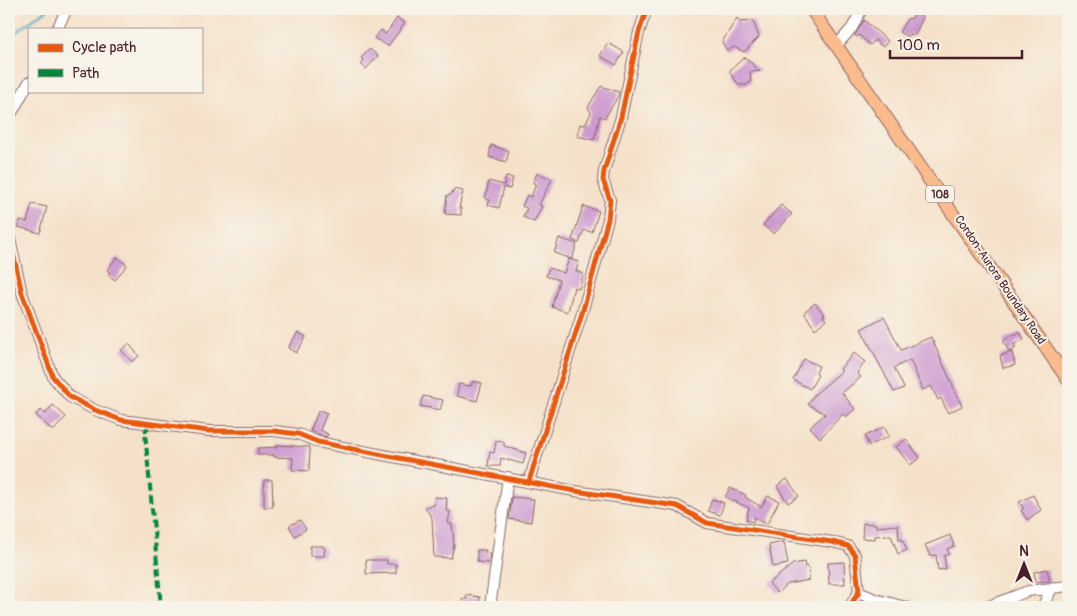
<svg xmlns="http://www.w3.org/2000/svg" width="1077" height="616" font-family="Pangolin,sans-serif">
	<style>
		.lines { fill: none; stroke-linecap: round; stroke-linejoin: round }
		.stream { stroke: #45acc5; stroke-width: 2.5 }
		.building { fill: #ce9bd0 }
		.minor-casing { stroke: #866362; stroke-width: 12 }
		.major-casing { stroke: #866362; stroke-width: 14 }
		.minor { stroke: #fff; stroke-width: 10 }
		.major { stroke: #fbbb8c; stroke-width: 12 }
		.quiet { stroke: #00873e; stroke-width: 4; stroke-dasharray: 8 4; stroke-linecap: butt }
		.cycleway-casing { stroke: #f7f3e8; stroke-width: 8 }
		.cycleway { stroke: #e8590c; stroke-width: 5 }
		.labels { text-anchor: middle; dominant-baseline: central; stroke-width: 4; stroke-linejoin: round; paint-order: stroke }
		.shield { fill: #f7f3e8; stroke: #7e5f64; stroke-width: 1 }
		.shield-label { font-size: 11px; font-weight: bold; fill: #4a1f2b }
		.street-label { font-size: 12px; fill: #4a1f2b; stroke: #f7f3e8 }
	</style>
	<rect width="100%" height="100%" fill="#f7f3e8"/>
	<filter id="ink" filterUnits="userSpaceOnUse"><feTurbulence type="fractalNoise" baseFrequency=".02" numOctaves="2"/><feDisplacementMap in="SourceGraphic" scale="10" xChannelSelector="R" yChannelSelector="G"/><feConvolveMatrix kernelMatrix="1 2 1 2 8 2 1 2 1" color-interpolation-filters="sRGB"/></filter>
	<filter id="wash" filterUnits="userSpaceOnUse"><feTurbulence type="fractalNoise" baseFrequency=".0096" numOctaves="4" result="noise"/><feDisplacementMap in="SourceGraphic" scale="20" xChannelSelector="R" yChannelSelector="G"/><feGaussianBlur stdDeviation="1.12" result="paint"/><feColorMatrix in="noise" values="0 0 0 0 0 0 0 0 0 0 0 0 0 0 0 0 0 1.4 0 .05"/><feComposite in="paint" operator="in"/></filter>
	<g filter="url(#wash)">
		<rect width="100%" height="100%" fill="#f5e1c9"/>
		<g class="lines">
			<path class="stream" d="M9,37L48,9"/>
		</g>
		<g id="blocks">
			<path class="building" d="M917,11L923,18L914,36L910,33L908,37L899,32L908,18L911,19Z
				M397,18L405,23L388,46L374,38L381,30L386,34Z
				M737,18L740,22L753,21L759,37L744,52L734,47L727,51L722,42Z
				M864,20L888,41L883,47L875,40L870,45L859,35L857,37L855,35Z
				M608,43L624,52L616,65L600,56Z
				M370,49L378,56L366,69L361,64L364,61L361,58Z
				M745,57L760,71L750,72L751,82L746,85H739L730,73V70Z
				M601,86L619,92L618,96L605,118L600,116L594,140L577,136L580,124L585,125L591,113L588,107Z
				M491,145L509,151L506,162L489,157Z
				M537,173L552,179L539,205L542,206L534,222L523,217L527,208L522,206L527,195L531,197L536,184L533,183Z
				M506,177L513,178L510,189L504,187L499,208L488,205L490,200L485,199L489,181L504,185Z
				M454,189L463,191L459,208H461V215L445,214L447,195H451Z
				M32,204L47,207L40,233L18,227L20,220L27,222Z
				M781,205L792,214L774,234L763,225Z
				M583,206L599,211L592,232L584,230L579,243L572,240Z
				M559,238L577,244L572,259L554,253Z
				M117,257L127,265L115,280L108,275L110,273L107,270Z
				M569,259L579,262L576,271L584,274L579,289L574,287L568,312L552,307L559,280L546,276L549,268L564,273Z
				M815,303L825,315L823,316L826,320L815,329L804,312Z
				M884,317L901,350L931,337L962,406L948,413L941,398L938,400L931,386L923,390L910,360L894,368L904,388L894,392L861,329Z
				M298,332L306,337L296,353L288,348Z
				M1020,332L1024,339L1014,344L1016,348L1009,352L1003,340Z
				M129,344L139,356L132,362L121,350Z
				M1012,352L1015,365L1003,368L1000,356Z
				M854,353L865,362L857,373L861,377L842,393L855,409L846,417L843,414L820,438L810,427L825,414L808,404L814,395L842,371L840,369Z
				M804,359L819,366L816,373L818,375L810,389L793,380Z
				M473,381L482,383L477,401L457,396L459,384L471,386Z
				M423,396L443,400L440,410L420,406Z
				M53,405L66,417L53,431L36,415L41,410L45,414Z
				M319,410L327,413L320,430L328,434L326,437L310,431Z
				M884,427L889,436L869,446L865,436Z
				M906,439L920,458L910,465L896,447Z
				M496,441L504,442V446L526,453L523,464L501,458L500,466H488L490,452L494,453Z
				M277,445L310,447L309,471L292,470L293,458L274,457V455H258V448L277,447Z
				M787,479L799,496L788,503L777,486Z
				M264,480H272L273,507H264Z
				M730,488L746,495L745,497L761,507L768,496L779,501L767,524L754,517L753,522L746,520L749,508L725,497Z
				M1033,495L1041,510L1027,520L1021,510L1024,508L1019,502Z
				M435,497L447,498L446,511H450L448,524H452L454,545L451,558L434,557L432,518L425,507L434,505Z
				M512,497L534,499L531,522L509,519Z
				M712,499L724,503L720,515L708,511Z
				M300,520L306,529L295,536L289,526Z
				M863,523L876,524V527L898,525L899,540L902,539L907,550L898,554L891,535L875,536V539L862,538Z
				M950,535L954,546L947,549L949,554L944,556L946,569L938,570L936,555L930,556L925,545Z
				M784,542L788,564L773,567L769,545Z
				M310,546H323L325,549L324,556H310Z
				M477,550H486L485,553L490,554L489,563L477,562Z
				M366,560H387V564H396V573L366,574Z
				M804,562L805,567L808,566L809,580L788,584L777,593L769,583L793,564Z
				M844,562L845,584H829L828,563Z
				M1047,569L1050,581L1036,582L1034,572Z
				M466,595L480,597L479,607H463L462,599H467Z"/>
		</g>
	</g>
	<g filter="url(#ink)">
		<use href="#blocks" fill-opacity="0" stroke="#866362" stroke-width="1"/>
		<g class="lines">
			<g class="minor-casing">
				<path id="minor" d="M57,29L67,9
					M837,45L852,28L862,9
					M9,118L29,82
					M9,235L22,293L53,377L70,397L95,410L121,420L209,431H274L298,434L318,442L388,456L575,491L677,506L707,523L832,542L848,546L855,555L859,592L849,607
					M529,481L583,310L608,219L610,200L603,180L604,171L621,117L639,32L647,9
					M859,592L875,599L906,607
					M490,607L508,477
					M986,607L1028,591L1068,586
					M1042,607L1053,587"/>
			</g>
			<g class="major-casing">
				<path id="major" d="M811,9L1068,380"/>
			</g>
			<use href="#minor" class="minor"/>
			<use href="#major" class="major"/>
			<path class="quiet" d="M149,425L145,432L161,607"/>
			<g class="cycleway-casing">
				<path id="cycleway" d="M9,235L22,293L53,377L70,397L95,410L121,420L209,431H274L298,434L318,442L388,456L575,491L677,506L707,523L832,542L848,546L855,555L859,592L849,607
					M529,481L583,310L608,219L610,200L603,180L604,171L621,117L639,32L647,9"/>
			</g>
			<use href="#cycleway" class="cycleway"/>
		</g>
	</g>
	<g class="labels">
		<rect class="shield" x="926" y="185.5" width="28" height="17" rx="4"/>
		<g class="shield-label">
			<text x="940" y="194">108</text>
		</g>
		<g class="street-label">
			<text transform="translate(1000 280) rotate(56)">Cordon-Aurora Boundary Road</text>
		</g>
	</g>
	<rect width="1077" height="616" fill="none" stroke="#f7f3e8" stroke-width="30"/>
	<rect x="28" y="28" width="175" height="65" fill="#f7f3e8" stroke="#b29e9c"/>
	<rect x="38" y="44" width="25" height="8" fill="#e8590c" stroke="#b29e9c"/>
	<text x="72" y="52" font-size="15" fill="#4a1f2b">Cycle path</text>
	<rect x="38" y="69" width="25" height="8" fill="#00873e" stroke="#b29e9c"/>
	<text x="72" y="78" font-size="15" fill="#4a1f2b">Path</text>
	<g transform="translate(1024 564)" stroke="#f7f3e8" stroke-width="4" paint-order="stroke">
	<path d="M0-4L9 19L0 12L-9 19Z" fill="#4a1f2b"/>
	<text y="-8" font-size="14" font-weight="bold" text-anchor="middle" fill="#4a1f2b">N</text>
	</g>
	<path d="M890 50v8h132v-8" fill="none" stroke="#4a1f2b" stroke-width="2.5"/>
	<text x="897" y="50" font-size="15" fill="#4a1f2b" stroke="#f7f3e8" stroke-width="4" paint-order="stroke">100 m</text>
</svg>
